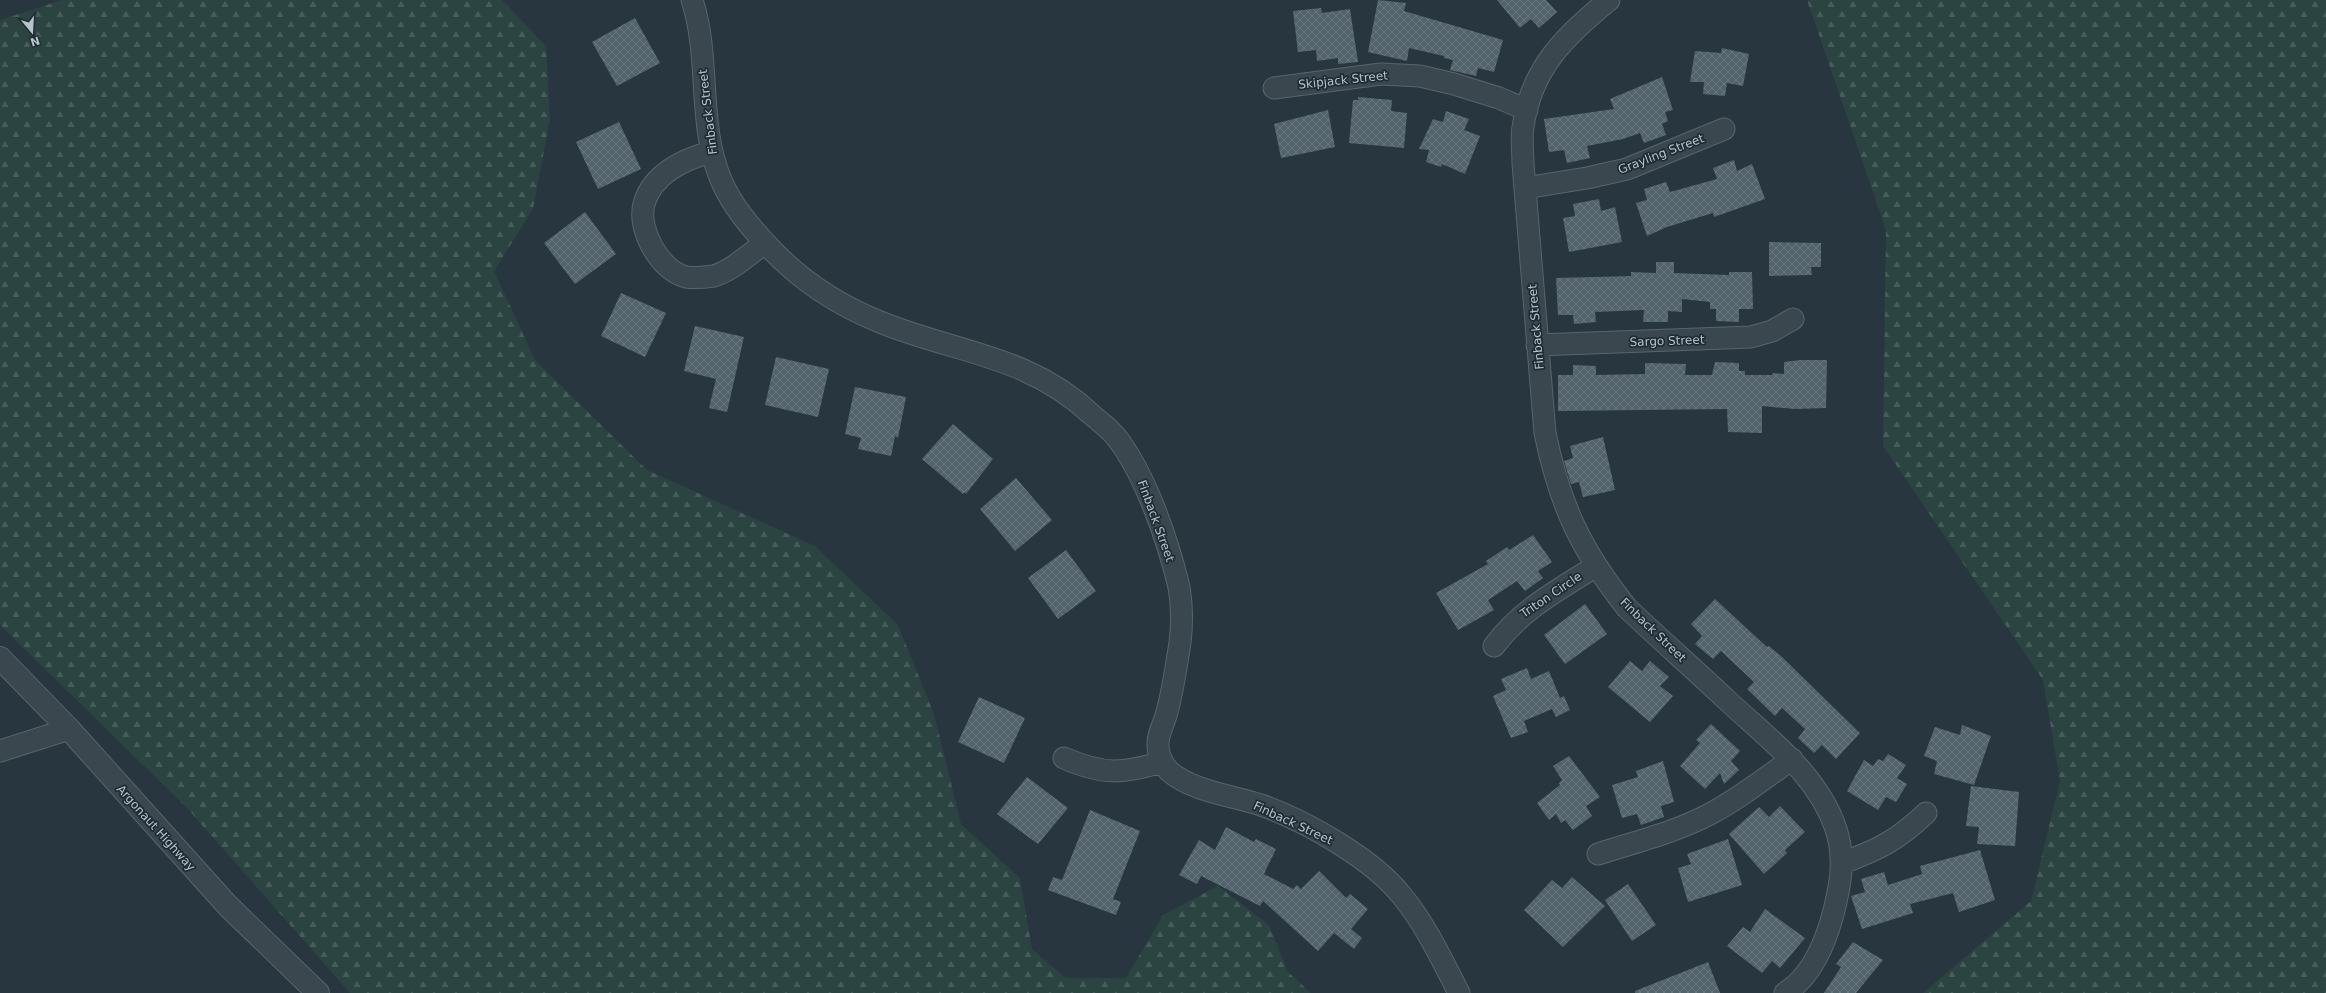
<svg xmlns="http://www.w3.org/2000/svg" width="2326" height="993" font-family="'DejaVu Sans',sans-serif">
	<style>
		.forest { fill: url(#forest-firs) }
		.building { fill: url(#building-cross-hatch) }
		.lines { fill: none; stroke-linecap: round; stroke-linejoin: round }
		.minor-casing { stroke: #58656d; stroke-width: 23 }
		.tertiary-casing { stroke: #58656d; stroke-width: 24 }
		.minor { stroke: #3b474f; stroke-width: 21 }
		.tertiary { stroke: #3b474f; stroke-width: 22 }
		.labels { text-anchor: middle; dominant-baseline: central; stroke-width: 3.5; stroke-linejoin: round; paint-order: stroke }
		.street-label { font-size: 12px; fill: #b7c2ca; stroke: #1f2c35 }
	</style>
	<defs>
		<pattern id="forest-firs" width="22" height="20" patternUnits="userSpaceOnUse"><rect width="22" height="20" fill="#2c4441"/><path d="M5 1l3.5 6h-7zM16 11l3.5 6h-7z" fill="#485d5b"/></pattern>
		<pattern id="building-cross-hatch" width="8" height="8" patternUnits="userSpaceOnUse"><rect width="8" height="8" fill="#52636c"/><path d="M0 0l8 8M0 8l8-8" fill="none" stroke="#697880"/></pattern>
	</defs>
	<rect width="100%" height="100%" fill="#27363f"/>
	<path class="forest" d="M62,0H502L546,46L550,119L533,209L494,271L535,360L647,470L815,546L898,625L934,714L961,824L1020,878L1032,949L1066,978H1126L1163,915L1218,886L1269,925L1288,972L1311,993H350L187,808L0,625V20Z
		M1807,0H2326V993H1923L2031,901L2060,781L2043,680L1883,446L1886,230Z"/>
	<path class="building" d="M1378,0L1406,3L1404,11L1503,40L1494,72L1478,68L1476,76L1450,70L1453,60L1444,58V56L1409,48L1407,61L1368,52Z
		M1497,0H1546L1557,12L1539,28L1531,19L1520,28Z
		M1321,8L1322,13L1350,9L1358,62L1338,64V58L1317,61L1316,50L1298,52L1293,11Z
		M635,18L660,63L617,86L592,42Z
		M1722,48L1749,54L1743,86L1727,83L1725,96L1703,94L1704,82H1690L1695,51L1721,53Z
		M1662,77L1673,110L1665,112L1668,121L1662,124L1666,135L1644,143L1640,133L1623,139L1587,146L1590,158L1567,163L1564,150L1549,152L1544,119L1614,109L1610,99Z
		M1358,97L1392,100L1391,111L1407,113L1404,148L1349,143L1353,100H1358Z
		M1328,110L1335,147L1281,158L1274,124Z
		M1446,111L1469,119L1464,130L1480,136L1465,174L1442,164L1441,167L1426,162L1429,150L1419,149L1433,119L1443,122Z
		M619,122L641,169L598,189L576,142Z
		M1734,160L1737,171L1752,164L1765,199L1714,217L1713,213L1667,227L1647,236L1636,203L1647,200L1644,189L1666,182L1670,192L1717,179L1713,168Z
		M1599,199L1601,211L1615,207L1622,242L1569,252L1563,218L1575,216L1573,204Z
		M585,212L616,254L575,284L544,243Z
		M1769,242L1821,243V267H1811L1812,275L1769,276Z
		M1656,262H1674V273L1729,275V272H1752L1753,309H1739V322L1716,321V309H1710V302L1682,299V312L1668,311V322H1643L1644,310L1595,312L1596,322L1574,324L1573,315H1558L1556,278L1631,276V272L1656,273Z
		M621,293L666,313L645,357L601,336Z
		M695,326L744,337L727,412L709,408L716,379L684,371Z
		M776,357L829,369L818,417L765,405Z
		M1800,360H1827L1826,408L1795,409L1762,406V433L1728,432L1727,409L1558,411V375H1573V365L1596,366V375L1645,374V363L1686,364L1685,375H1712L1715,362L1739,363V371H1745V375H1772L1773,373L1784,374V362Z
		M855,387L906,397L898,438L895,436L891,456L858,449L861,438L845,434Z
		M953,424L993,459L966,494L965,492L963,494L922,459Z
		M1603,437L1615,490L1583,497L1579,482L1571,484L1564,461L1573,458L1570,446Z
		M1016,478L1052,520L1015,551L980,509Z
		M1533,535L1552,562L1538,571L1543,578L1525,591L1517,581L1488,600L1494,610L1458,630L1436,593L1488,564L1486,561L1507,547L1509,550Z
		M1066,550L1096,591L1058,619L1028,578Z
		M1715,599L1767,647L1769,646L1782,657L1860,733L1836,759L1822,745L1814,753L1798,738L1805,729L1782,708L1775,716L1747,689L1754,682L1721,651L1713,659L1695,644L1702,636L1691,624Z
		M1585,604L1607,634L1565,664L1544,635Z
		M1630,661L1642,671L1650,661L1669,677L1660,686L1673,696L1650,722L1608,687Z
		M1527,668L1531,679L1549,671L1560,698L1564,696L1570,710L1556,717L1552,709L1524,721L1528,732L1511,738L1493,696L1506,690L1501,679Z
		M979,697L1025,718L1004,763L958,742Z
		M1711,724L1740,751L1731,761L1739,770L1724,784L1720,773L1705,789L1680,766L1700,743L1696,740Z
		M1962,725L1991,736L1974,785L1934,774L1937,761L1924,756L1935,727L1960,735Z
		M1888,754L1906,765L1897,778L1907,784L1896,802L1886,797L1878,810L1847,791L1864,760L1873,766L1878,759L1883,761Z
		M1569,756L1600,797L1586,806L1592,816L1573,830L1565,820L1561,823L1556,814L1549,820L1537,803L1560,785L1559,783L1562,780L1553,766Z
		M1663,761L1674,802L1661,806L1664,817L1641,825L1637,814L1622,818L1612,785L1638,777L1636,771Z
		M1027,777L1068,808L1038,844L997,814Z
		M1971,786L2019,792L2015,846L1977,844L1979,827L1966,826Z
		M1780,806L1805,832L1785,850L1787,853L1764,874L1729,834L1759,807L1769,817Z
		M1090,810L1140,831L1113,899L1121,902L1116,915L1048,890L1053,877L1062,880Z
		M1226,827L1254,842L1256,839L1276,849L1264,874L1293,889L1297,885L1301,889L1319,871L1346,898L1350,894L1368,909L1351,929L1362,938L1354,949L1334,933L1318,951L1263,901L1260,906L1201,876L1197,884L1179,875L1199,840L1215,850Z
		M1728,839L1742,885L1688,902L1678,868L1691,864L1687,854Z
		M1980,850L1995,900L1959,912L1953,893L1910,904L1913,913L1862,929L1851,896L1865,892L1861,879L1884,872L1888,885L1922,874L1920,866Z
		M1572,877L1605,906L1563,947L1524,910L1552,880L1562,888Z
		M1628,884L1656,925L1632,941L1605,900Z
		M1765,909L1805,938L1780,968L1772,961L1762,973L1727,946L1743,927L1750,932Z
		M1853,942L1883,960L1856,993H1824L1841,967L1836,964Z
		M1708,962L1720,993H1635V991Z"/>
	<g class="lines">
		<g class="minor-casing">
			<path id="minor" d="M692,0C711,58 697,123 721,180C732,206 751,228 770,248C801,281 838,305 880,322C956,353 1028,355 1091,414C1100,422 1110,429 1117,438C1146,476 1168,541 1179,587C1182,604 1182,626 1180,643C1176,667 1173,690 1167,712C1164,724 1157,735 1158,746C1158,755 1163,765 1169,771C1191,791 1234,796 1261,805C1306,821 1373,859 1402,896C1426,925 1442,960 1459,993
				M1609,0C1566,35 1531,68 1523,127C1521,138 1523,152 1523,164L1545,433C1560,506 1581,550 1627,608C1661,640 1696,671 1730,703C1770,740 1818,775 1836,829C1846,860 1840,888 1832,918C1824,946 1811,977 1785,993
				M1274,88L1381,74L1420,76L1454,84L1499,98L1527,110
				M711,152C684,159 652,174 644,204C637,229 660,271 686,277C693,278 707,277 714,276C733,270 749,254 765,243
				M1525,188L1587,178L1627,169L1724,129
				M1537,345L1751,337L1772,331L1793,319
				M1494,646C1523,608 1557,591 1596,566
				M0,751L69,729
				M1064,758C1103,775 1122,774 1162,762
				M1598,854C1635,842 1673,833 1708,815C1737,800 1764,779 1792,759
				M1842,863C1878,850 1898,840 1926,813"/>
		</g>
		<g class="tertiary-casing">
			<path id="tertiary" d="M0,658L69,729L228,906L318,993"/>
		</g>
		<use href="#minor" class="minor"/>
		<use href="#tertiary" class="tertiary"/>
	</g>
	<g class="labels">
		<g class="street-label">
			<text transform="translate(1343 80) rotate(-6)">Skipjack Street</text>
			<text transform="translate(708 112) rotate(-97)">Finback Street</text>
			<text transform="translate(1661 154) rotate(-21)">Grayling Street</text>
			<text transform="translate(1536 327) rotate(-95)">Finback Street</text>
			<text transform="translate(1667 341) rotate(-2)">Sargo Street</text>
			<text transform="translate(1156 521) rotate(70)">Finback Street</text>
			<text transform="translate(1551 595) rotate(-34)">Triton Circle</text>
			<text transform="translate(1653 630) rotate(44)">Finback Street</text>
			<text transform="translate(1293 823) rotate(25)">Finback Street</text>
			<text transform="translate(156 828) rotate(48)">Argonaut Highway</text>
		</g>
	</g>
	<g transform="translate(32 32) rotate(162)" stroke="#1f2c35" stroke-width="3" paint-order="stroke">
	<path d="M0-3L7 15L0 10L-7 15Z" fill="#b7c2ca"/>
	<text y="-6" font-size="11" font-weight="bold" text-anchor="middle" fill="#b7c2ca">N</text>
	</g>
</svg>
